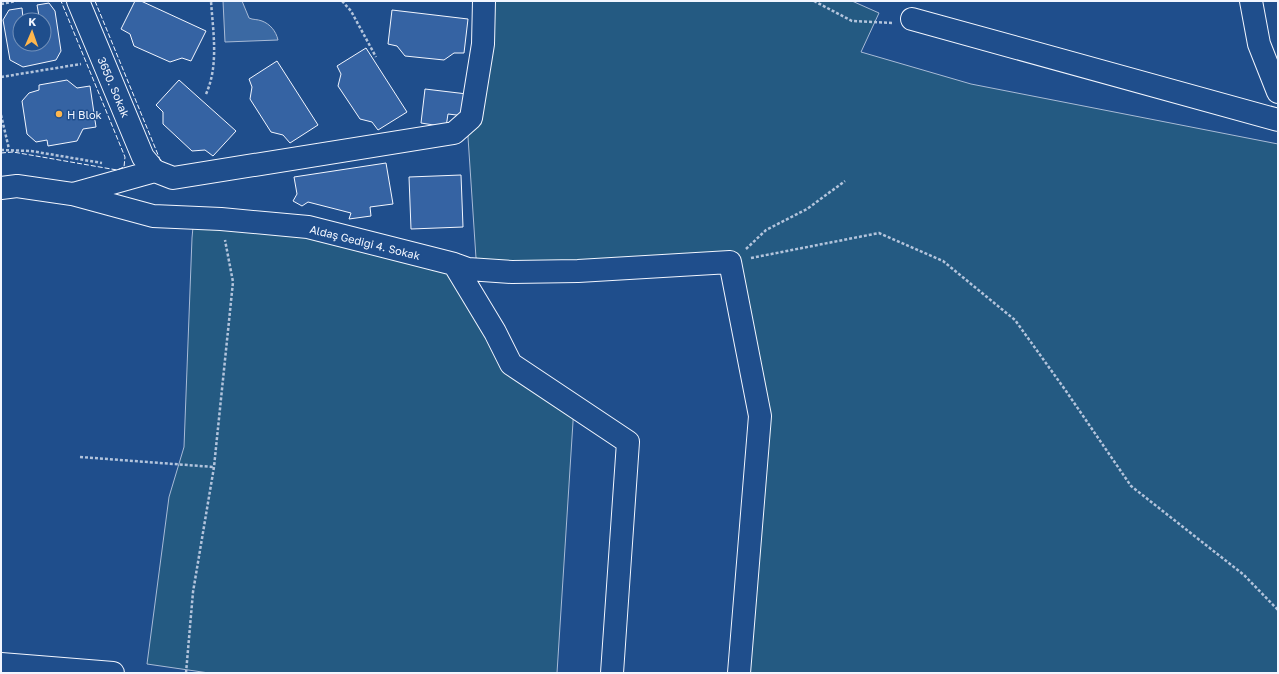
<svg xmlns="http://www.w3.org/2000/svg" width="1279" height="674" font-family="'Golos Text',sans-serif">
	<style>
		.green { fill: #245a82; stroke: #a8bbd7 }
		.water { fill: #3b69a3; stroke: #a8bbd7 }
		.building { fill: #3563a3; stroke: #f2f6ff; fill-rule: evenodd }
		.lines { fill: none; stroke-linecap: round; stroke-linejoin: round }
		.minor-casing { stroke: #f2f6ff; stroke-width: 24 }
		.path { stroke: #b3c4dc; stroke-width: 2.5; stroke-dasharray: 3 2; stroke-linecap: butt }
		.minor { stroke: #1f4e8c; stroke-width: 22 }
		.fence { stroke: #f2f6ff; stroke-width: 1; stroke-dasharray: 5 2; stroke-linecap: butt }
		.poi-dot { fill: #ffb74d; stroke: #1f4e8c; stroke-width: 1.5 }
		.labels { text-anchor: middle; dominant-baseline: central; stroke-width: 3; stroke-linejoin: round; paint-order: stroke }
		.street-label { font-size: 11px; fill: #f2f6ff; stroke: #1f4e8c }
		.poi-label { font-size: 11px; fill: #f2f6ff; stroke: #1f4e8c; text-anchor: start }
	</style>
	<rect width="100%" height="100%" fill="#1f4e8c"/>
	<path class="green" d="M484,1H852L879,13L861,52L971,84L1278,144V673H739L760,416L730,262L512,272L476,258L468,137Z
		M239,221L454,264L511,364L574,406L557,673H209L147,664L169,497L184,447L192,238L193,227Z"/>
	<path class="water" d="M223,1H242L249,18C253,20 257,19 262,21C270,24 276,31 278,40L225,42Z"/>
	<path class="building" d="M135,1H141L206,31L191,61L182,58L170,62L134,46L130,34L121,29Z
		M49,3L55,11L61,51L56,60L23,67L10,60L3,20L9,10L22,8L23,18L39,16L37,5ZM20,20H44V44H20Z
		M392,10L468,19L464,53H454L444,60L405,56L397,46L388,44Z
		M366,48L407,112L378,130L372,122L360,119L338,86L341,74L337,66Z
		M277,61L318,125L290,143L283,135L271,132L250,99L252,87L249,79Z
		M67,80L77,88L90,86L96,127L83,129L77,141L48,146L47,140L36,142L27,134L22,101L29,93L39,90V85Z
		M179,80L236,131L213,156L205,150L192,151L163,124V112L156,105Z
		M425,89L467,94L465,116L448,114L446,127L421,123Z
		M386,163L393,204L370,207L371,216L349,219L351,213L308,202L302,206L293,201L297,194L294,177Z
		M461,175L463,227L411,229L409,177Z"/>
	<g class="lines">
		<g class="minor-casing">
			<path id="minor" d="M78,1L143,157L155,171
				M1251,1L1259,44L1278,92
				M912,19L1278,120
				M1,188L17,186L72,194L153,216L221,219L308,227L454,264L468,269L512,272L578,271L730,262L760,416L739,673
				M73,194L155,171L173,178L454,133L471,118L483,44L484,1
				M454,264L495,332L511,364L628,442L612,673
				M1,664L113,673"/>
		</g>
		<path class="path" d="M342,1L351,11L376,57
			M814,1L852,21L892,23
			M1,4L16,1
			M1,77L81,64
			M206,94C219,65 213,32 211,1
			M1,115L9,149
			M1,150L31,151L102,163
			M746,249L766,230L807,209L845,181
			M751,258L879,233L943,261L1015,320L1066,391L1131,486L1244,575L1278,610
			M80,457L214,467
			M186,673L193,592L214,467L233,282L225,240"/>
		<use href="#minor" class="minor"/>
		<path class="fence" d="M95,1L161,162
			M1,153L13,152L117,170L124,167L125,157L61,1"/>
	</g>
	<circle class="poi-dot" cx="59" cy="114" r="4"/>
	<g class="labels">
		<g class="street-label">
			<text transform="translate(114 87) rotate(67)">3650. Sokak</text>
			<text transform="translate(365 242) rotate(14)">Aldaş Gediği 4. Sokak</text>
		</g>
		<g class="poi-label">
			<text x="67" y="114">H Blok</text>
		</g>
	</g>
	<rect width="1279" height="674" fill="none" stroke="#f2f6ff" stroke-width="4"/>
	<g transform="translate(32 32) rotate(2)"><circle r="19" fill="#1f4e8c" stroke="#7391ba"/>
	<path d="M0-3L7 15L0 10L-7 15Z" fill="#ffb74d"/>
	<text y="-6" font-size="11" font-weight="bold" text-anchor="middle" fill="#f2f6ff">K</text>
	</g>
</svg>
